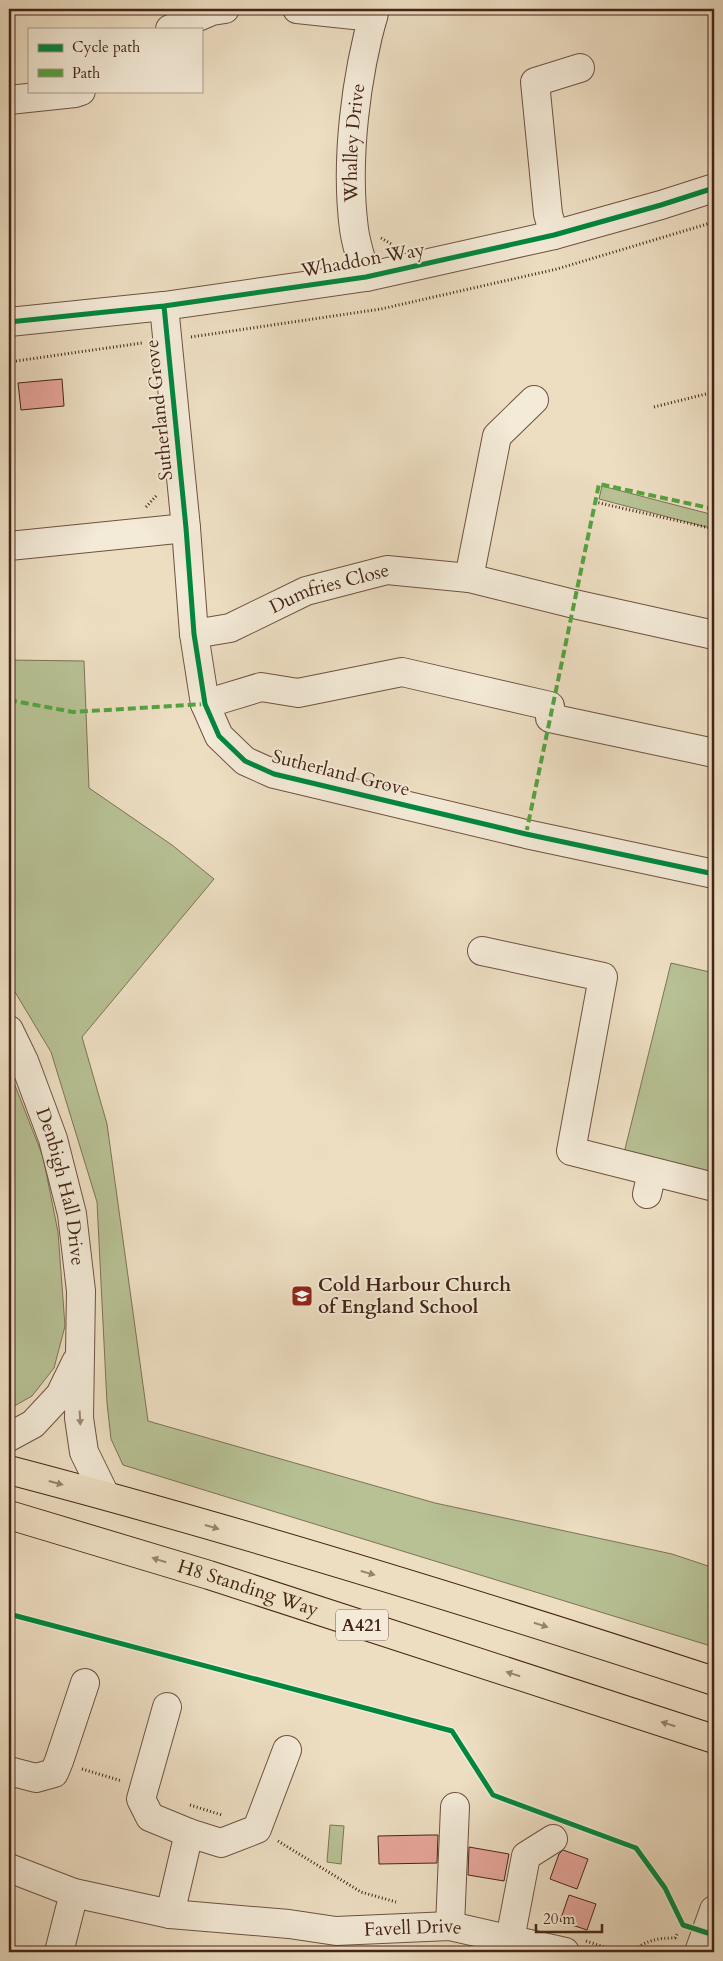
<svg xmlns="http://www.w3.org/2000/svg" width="723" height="1961" font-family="Cardo,serif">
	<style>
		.green { fill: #b7c194; stroke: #7e7255 }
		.building { fill: #e7a69b; stroke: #452416 }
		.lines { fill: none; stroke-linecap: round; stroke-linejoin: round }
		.minor-casing { stroke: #6f5241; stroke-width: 30 }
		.highway-casing { stroke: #452416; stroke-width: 30 }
		.path { stroke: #452416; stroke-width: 3; stroke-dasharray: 1 2.5; stroke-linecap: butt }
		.minor { stroke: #f3ead7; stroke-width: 28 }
		.highway { stroke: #eddec2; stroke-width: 28 }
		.quiet { stroke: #55a340; stroke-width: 4; stroke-dasharray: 8 4; stroke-linecap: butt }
		.cycleway-casing { stroke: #f3ead7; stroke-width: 8 }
		.cycleway { stroke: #00873e; stroke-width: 5 }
		.oneway { fill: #9c8776 }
		.oneway2 { fill: #99816c }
		.labels { text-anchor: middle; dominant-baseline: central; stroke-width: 4; stroke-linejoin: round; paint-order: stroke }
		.shield { fill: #f3ead7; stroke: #795f50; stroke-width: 1 }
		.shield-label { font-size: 18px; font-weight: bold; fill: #452416 }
		.street-label { font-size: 19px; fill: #452416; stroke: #f3ead7 }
		.poi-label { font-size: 19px; font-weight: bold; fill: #452416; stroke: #f3ead7; text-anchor: start }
	</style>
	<rect width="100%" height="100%" fill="#eddec2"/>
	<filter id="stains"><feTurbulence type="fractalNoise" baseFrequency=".004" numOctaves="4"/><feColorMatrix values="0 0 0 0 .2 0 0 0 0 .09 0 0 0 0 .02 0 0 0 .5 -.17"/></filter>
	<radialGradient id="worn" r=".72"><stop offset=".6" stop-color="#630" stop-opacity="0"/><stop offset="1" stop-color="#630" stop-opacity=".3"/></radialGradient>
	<path class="green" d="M602,486L714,515V529L599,499Z
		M9,660L84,661L89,788L172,845L214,879L82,1037L107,1124L148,1421L435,1503L672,1554L714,1568V1647L123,1465L111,1439L107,1403L97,1202L51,1052L9,982Z
		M671,963L714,973V1174L624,1153Z
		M9,1070L43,1157L58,1232L65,1326L54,1368L32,1396L9,1409Z
		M330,1825L344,1826L341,1864L327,1862Z"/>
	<path class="building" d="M62,379L64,406L21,410L18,383Z
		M429,1835H438L437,1863L379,1864L378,1836Z
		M469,1847L509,1854L504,1881L468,1875Z
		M563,1850L588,1859L577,1889L550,1879L559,1854Z
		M569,1895L596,1904L587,1930L560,1921Z"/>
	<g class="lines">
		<g class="minor-casing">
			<g id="minor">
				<path d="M297,9L373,17"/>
				<path d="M170,29L212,11L225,9"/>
				<path d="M9,100L75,93L81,91"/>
				<path d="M554,235L548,214L535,82L580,68"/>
				<path id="s1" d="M366,277C362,261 356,245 354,229C345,160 356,75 375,9"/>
				<path d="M164,306L186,528L194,634L205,704L219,736L245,761L274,774L526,834L714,874"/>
				<path d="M9,322L164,306L366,277L554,235L661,205L714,188"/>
				<path d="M9,546L186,528"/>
				<path d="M469,578L497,436L534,400"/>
				<path id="s2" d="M194,634L230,628L306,591L387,570L469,578L574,604L714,635"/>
				<path d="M205,704L261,687L298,693L402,672L550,706V718L714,753"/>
				<path d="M482,951L603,977L571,1151L714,1187"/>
				<path id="s3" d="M9,1030L24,1061L53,1139L72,1214L81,1291L79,1418L84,1452L105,1495"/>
				<path d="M647,1194L652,1172"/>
				<path d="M9,1437L33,1424L60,1395L76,1362"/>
				<path d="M167,1707L141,1799L150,1817L189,1833L221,1843L257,1829L287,1750"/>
				<path d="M9,1771L36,1778L54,1773L59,1761L85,1683"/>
				<path id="s4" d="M9,1868L74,1893L170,1914L289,1924L336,1931L450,1926L565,1952"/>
				<path d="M170,1914L189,1833"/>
				<path d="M450,1926L455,1807"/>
				<path d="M510,1939L526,1856L553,1839"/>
				<path d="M59,1952L74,1893"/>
				<path d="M699,1952L714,1910"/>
			</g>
		</g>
		<g class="highway-casing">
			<g id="highway">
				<path d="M9,1470C246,1532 481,1605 714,1681"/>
				<path id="s5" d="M9,1515L209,1575L714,1739"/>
			</g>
		</g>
		<path class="path" d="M381,238L393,245
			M191,337L381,309L557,269L714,222
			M9,362L142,343
			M654,407L714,392
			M595,502L714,529
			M146,507L157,495
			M82,1769L122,1781
			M190,1805L222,1815
			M278,1841L361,1892L396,1902
			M586,1941L619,1952
			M633,1952C645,1940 658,1938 675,1938L678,1932"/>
		<use href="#minor" class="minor"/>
		<use href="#highway" class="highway"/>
		<path class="quiet" d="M9,700L73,712L205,704
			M526,834L599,484L714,509"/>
		<g class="cycleway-casing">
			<path id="cycleway" d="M164,306L186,528L194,634L205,704L219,736L245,761L274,774L526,834L714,874
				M9,322L164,306L366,277L554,235L661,205L714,188
				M9,1614L452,1731L493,1795L636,1848L665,1888L683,1925L714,1935"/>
		</g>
		<use href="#cycleway" class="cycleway"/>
	</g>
	<defs><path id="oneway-solid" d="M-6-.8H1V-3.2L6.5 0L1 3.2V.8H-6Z" transform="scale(1.25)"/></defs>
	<use class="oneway" href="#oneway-solid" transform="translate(80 1418) rotate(87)"/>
	<g class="oneway2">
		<use href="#oneway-solid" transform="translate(56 1483) rotate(15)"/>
		<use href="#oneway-solid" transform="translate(212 1527) rotate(16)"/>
		<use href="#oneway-solid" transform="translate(159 1560) rotate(-163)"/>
		<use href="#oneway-solid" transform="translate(368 1573) rotate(16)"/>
		<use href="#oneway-solid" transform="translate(541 1625) rotate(18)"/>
		<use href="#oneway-solid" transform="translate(513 1674) rotate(-162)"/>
		<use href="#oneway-solid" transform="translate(668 1724) rotate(-162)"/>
	</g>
	<defs>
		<g id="school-square" transform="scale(1.125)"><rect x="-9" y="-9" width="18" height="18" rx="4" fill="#8f2418" stroke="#f3ead7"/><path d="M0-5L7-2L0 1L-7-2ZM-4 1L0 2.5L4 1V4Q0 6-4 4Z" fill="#fff"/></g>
	</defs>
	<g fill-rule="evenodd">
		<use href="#school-square" x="302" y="1296"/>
	</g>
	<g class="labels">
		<rect class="shield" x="336" y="1609.5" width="52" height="31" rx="4"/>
		<g class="shield-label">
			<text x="362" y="1625">A421</text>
		</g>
		<g class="street-label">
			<text stroke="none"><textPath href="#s1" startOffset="136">Whalley Drive</textPath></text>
			<text transform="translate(363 260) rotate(-10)">Whaddon Way</text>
			<text transform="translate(159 410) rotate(-96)">Sutherland Grove</text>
			<text stroke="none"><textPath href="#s2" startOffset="144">Dumfries Close</textPath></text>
			<text transform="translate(341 773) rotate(14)">Sutherland Grove</text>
			<text stroke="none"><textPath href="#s3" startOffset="166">Denbigh Hall Drive</textPath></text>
			<text stroke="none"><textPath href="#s5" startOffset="250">H8 Standing Way</textPath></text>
			<text stroke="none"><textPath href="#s4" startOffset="412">Favell Drive</textPath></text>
		</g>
		<g class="poi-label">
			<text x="318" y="1285">Cold Harbour Church<tspan x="318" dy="22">of England School</tspan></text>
		</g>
	</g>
	<rect width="723" height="1961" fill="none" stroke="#eddec2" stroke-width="30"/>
	<rect x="10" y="10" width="703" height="1941" fill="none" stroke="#452416" stroke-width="2.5"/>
	<rect x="15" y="15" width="693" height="1931" fill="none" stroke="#452416"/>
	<rect x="28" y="28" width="175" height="65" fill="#f3ead7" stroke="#ad9b8a"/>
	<rect x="38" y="44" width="25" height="8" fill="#00873e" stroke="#ad9b8a"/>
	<text x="72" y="52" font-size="15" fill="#452416">Cycle path</text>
	<rect x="38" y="69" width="25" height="8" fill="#55a340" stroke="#ad9b8a"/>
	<text x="72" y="78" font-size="15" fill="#452416">Path</text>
	<path d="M536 1924v8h66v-8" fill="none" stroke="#452416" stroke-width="2.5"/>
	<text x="543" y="1924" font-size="15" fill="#452416" stroke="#f3ead7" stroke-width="4" paint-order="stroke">20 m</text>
	<rect width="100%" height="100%" filter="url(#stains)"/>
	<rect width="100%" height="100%" fill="url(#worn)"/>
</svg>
